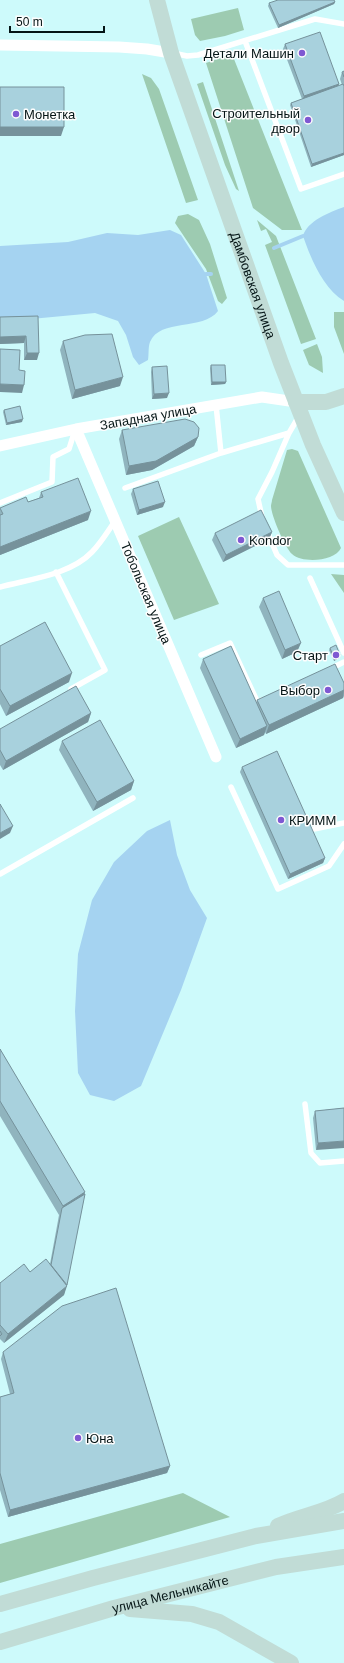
<svg xmlns="http://www.w3.org/2000/svg" width="344" height="1663" font-family="Arial,sans-serif">
	<style>
		.green { fill: #9dcbb1 }
		.water { fill: #a5d3f1 }
		.lines { fill: none; stroke-linecap: round; stroke-linejoin: round }
		.stream { stroke: #a5d3f1; stroke-width: 4 }
		.lane { stroke: #fff; stroke-width: 5.5 }
		.street { stroke: #fff; stroke-width: 11 }
		.secondary { stroke: #c1dcd6; stroke-width: 16 }
		.wall { fill: #90b4be }
		.shaded-wall { fill: #76929b }
		.building { fill: #a8d1dd; stroke: #76929b }
		.poi-dot { fill: #7f58d2; stroke: #fdfdfd; stroke-width: 1.5 }
		.labels { text-anchor: middle; dominant-baseline: central; stroke-width: 3; stroke-linejoin: round; paint-order: stroke }
		.poi-label { font-size: 13px; fill: #041415; stroke: #fdfdfd; text-anchor: end }
		.street-label { font-size: 13px; fill: #041415; stroke: #fdfdfd }
	</style>
	<rect width="100%" height="100%" fill="#cdfafb"/>
	<path class="green" d="M238,8L244,30L225,36L200,41L195,35L191,19Z
		M232,54L294,210L302,230H282L253,208L206,63Z
		M142,74L151,78L159,89L198,200L186,203Z
		M203,82L239,191L236,189L225,165L197,84Z
		M188,214L199,220L210,244L227,298L222,304L218,301L206,269L175,223L178,216Z
		M257,220L276,236L316,339L301,344L265,245L272,242L266,229L261,231Z
		M334,312H344V354L334,327Z
		M317,344L322,357L323,373L309,365L303,350Z
		M292,449L298,451L341,548C335,561 303,564 292,554C285,548 271,515 271,506C271,504 272,502 272,500L287,450Z
		M179,517L219,604L174,620L138,536Z
		M331,574L344,575V593Z
		M183,1493L230,1517L0,1583V1544Z"/>
	<path class="water" d="M344,207V301C323,288 311,259 303,236C307,221 330,212 344,207Z
		M170,230L181,235L206,274L218,311C203,331 160,318 150,342C148,347 149,355 148,360L139,365L133,357L126,335L118,321L95,313L31,319L0,318V246L68,242L107,233L138,235Z
		M170,820L177,855L190,890L207,918L181,990L141,1086L114,1101L90,1095L78,1073L75,1011L78,954L92,900L114,862L147,831Z"/>
	<g class="lines">
		<path class="stream" d="M274,248L303,236
			M206,274H211"/>
		<path class="lane" d="M245,41L301,189L344,174
			M173,53L187,56L198,55L315,19L344,24
			M216,405L221,453
			M125,488L221,453L289,433
			M0,503L52,482L53,457L69,449L75,430
			M262,517L258,499L272,472L289,433L299,416
			M267,531L277,555L288,565H344
			M56,572L105,670L71,689
			M310,578L344,653
			M0,587C30,579 70,575 92,552C101,543 108,531 115,521
			M201,655L230,643L258,703L262,700
			M330,669L344,662
			M231,787L278,889L329,866L344,844
			M314,829L344,823
			M0,874L133,798
			M305,1104L311,1153L320,1163L344,1161"/>
		<path class="street" d="M0,45L119,47L147,49L171,53
			M76,429L216,757
			M0,446L76,429L262,397L296,402"/>
		<g class="secondary">
			<path id="s1" d="M157,0L171,53L281,363L313,445L344,513"/>
			<path d="M296,402H326L344,396"/>
			<path d="M278,1526C299,1516 324,1513 344,1501"/>
			<path d="M0,1604L93,1578L256,1536L344,1521"/>
			<path d="M130,1609L192,1614L219,1622L291,1663"/>
			<path id="s2" d="M0,1642L114,1608L276,1567L344,1557"/>
		</g>
	</g>
	<path class="wall" d="M335,2L334,4L278,28L268,6L269,3Z
		M285,44L339,84L338,86L342,85L340,79L342,72L344,77V155L311,167L290,105L291,103L302,99L283,49Z
		M38,316L37,360H24V343L0,344V317Z
		M63,341L120,386L72,399L60,350Z
		M211,365L226,382L225,384L211,385L210,368Z
		M152,367L167,398L152,399L151,372Z
		M4,410L22,422L6,425L3,412Z
		M122,430L198,437L194,446L152,470L126,475L119,439Z
		M133,489L163,507L137,515L131,494Z
		M41,492L88,520L0,555V508L28,502L39,498Z
		M272,532L269,539L223,562L212,540L215,533Z
		M263,598L297,652L282,659L259,607Z
		M0,646L69,682L6,716L0,704Z
		M330,648L339,658L334,661L329,650Z
		M203,659L256,703L257,700L344,683V696L343,698L266,734L265,732L264,735L236,748L200,668Z
		M91,713L88,722L3,770L0,765V729Z
		M62,741L134,781L131,790L93,811L59,750Z
		M242,767L325,858L323,863L288,879L240,772Z
		M0,1049L85,1194L64,1295L4,1343L0,1339V1283L50,1264L59,1215L0,1116Z
		M344,1108L316,1150L313,1118L315,1111Z
		M3,1352L170,1466L167,1473L8,1517L0,1490V1397L10,1394L1,1359Z"/>
	<path class="shaded-wall" d="M335,2L334,4L278,28L279,25Z
		M339,84L337,89L302,101L304,96Z
		M0,127H64L61,136H0Z
		M344,153V155L311,167L312,164Z
		M26,336L24,343L0,344V337Z
		M27,353H39L37,360H24Z
		M123,377L120,386L72,399L75,390Z
		M212,382H226L225,384L211,385Z
		M0,384L24,385L22,393L0,392Z
		M169,393L167,398L152,399L154,394Z
		M23,419L22,422L6,425L7,423Z
		M198,437L194,446L152,470L126,475L129,466Z
		M165,502L163,507L137,515L139,510Z
		M91,511L88,520L0,555V547Z
		M272,532L269,539L223,562L226,555Z
		M301,643L297,652L282,659L285,650Z
		M340,655L339,658L334,661V658Z
		M72,673L69,682L6,716L10,706Z
		M344,690L343,698L266,734L269,725Z
		M91,713L88,722L3,770L6,761Z
		M267,726L264,735L236,748L240,739Z
		M134,781L131,790L93,811L97,802Z
		M13,826L10,833L0,839V833Z
		M325,858L323,863L288,879L290,874Z
		M344,1141V1148L316,1150L318,1143Z
		M85,1192L82,1202L62,1208L63,1206Z
		M67,1286L64,1295L4,1343L8,1334Z
		M170,1466L167,1473L8,1517L10,1510Z"/>
	<path class="building" d="M278,0H334L335,2L279,25L269,3Z
		M320,32L339,84L304,96L285,44Z
		M344,71V77L342,72Z
		M343,84L344,86V153L312,164L291,103Z
		M0,87H64V127H0Z
		M38,316L39,353H27L26,336L0,337V317Z
		M112,334L123,377L75,390L63,341L85,335Z
		M0,349L20,350L19,370L25,371L24,385L0,384Z
		M211,365H225L226,382H212Z
		M167,366L169,393L154,394L152,367Z
		M20,406L23,419L7,423L4,410Z
		M185,419L194,422L199,428L198,437L156,461L129,466L122,430Z
		M78,478L91,511L0,547V515L3,514L0,508L26,497L28,502L43,497L41,492Z
		M158,481L165,502L139,510L133,489Z
		M261,510L272,532L226,555L215,533Z
		M279,591L301,643L285,650L263,598Z
		M45,622L72,673L10,706L0,689V646Z
		M336,645L340,655L334,658L330,648Z
		M231,646L267,726L240,739L203,659Z
		M335,664L344,683V690L269,725L257,700Z
		M76,686L91,713L6,761L0,750V729Z
		M100,720L134,781L97,802L62,741Z
		M277,751L325,858L290,874L242,767Z
		M0,804L13,826L0,833Z
		M0,1049L85,1192L63,1206L0,1101Z
		M344,1108V1141L318,1143L315,1111Z
		M85,1194L67,1285L51,1265L62,1208Z
		M46,1259L67,1286L8,1334L0,1325V1283L24,1264L30,1272Z
		M116,1288L170,1466L10,1510L0,1473V1397L14,1393L3,1352L62,1306Z
		M0,1331L2,1334L0,1336Z"/>
	<g class="poi-dot">
		<circle cx="302" cy="53" r="4"/>
		<circle cx="16" cy="114" r="4"/>
		<circle cx="308" cy="120" r="4"/>
		<circle cx="241" cy="540" r="4"/>
		<circle cx="336" cy="655" r="4"/>
		<circle cx="328" cy="690" r="4"/>
		<circle cx="281" cy="820" r="4"/>
		<circle cx="78" cy="1438" r="4"/>
	</g>
	<g class="labels">
		<g class="poi-label">
			<text x="294" y="53">Детали Машин</text>
			<text x="300" y="113">Строительный<tspan x="300" dy="15">двор</tspan></text>
			<text x="24" y="114" text-anchor="start">Монетка</text>
			<text x="249" y="540" text-anchor="start">Kondor</text>
			<text x="328" y="655">Старт</text>
			<text x="320" y="690">Выбор</text>
			<text x="289" y="820" text-anchor="start">КРИММ</text>
			<text x="86" y="1438" text-anchor="start">Юна</text>
		</g>
		<g class="street-label">
			<text stroke="none"><textPath href="#s1" startOffset="301">Дамбовская улица</textPath></text>
			<text transform="translate(148 417) rotate(-10)">Западная улица</text>
			<text transform="translate(146 593) rotate(67)">Тобольская улица</text>
			<text stroke="none"><textPath href="#s2" startOffset="177">улица Мельникайте</textPath></text>
		</g>
	</g>
	<path d="M10 26v6h94v-6" fill="none" stroke="#041415" stroke-width="2"/>
	<text x="16" y="26" font-size="12" fill="#041415" stroke="#fdfdfd" stroke-width="3" paint-order="stroke">50 m</text>
</svg>
